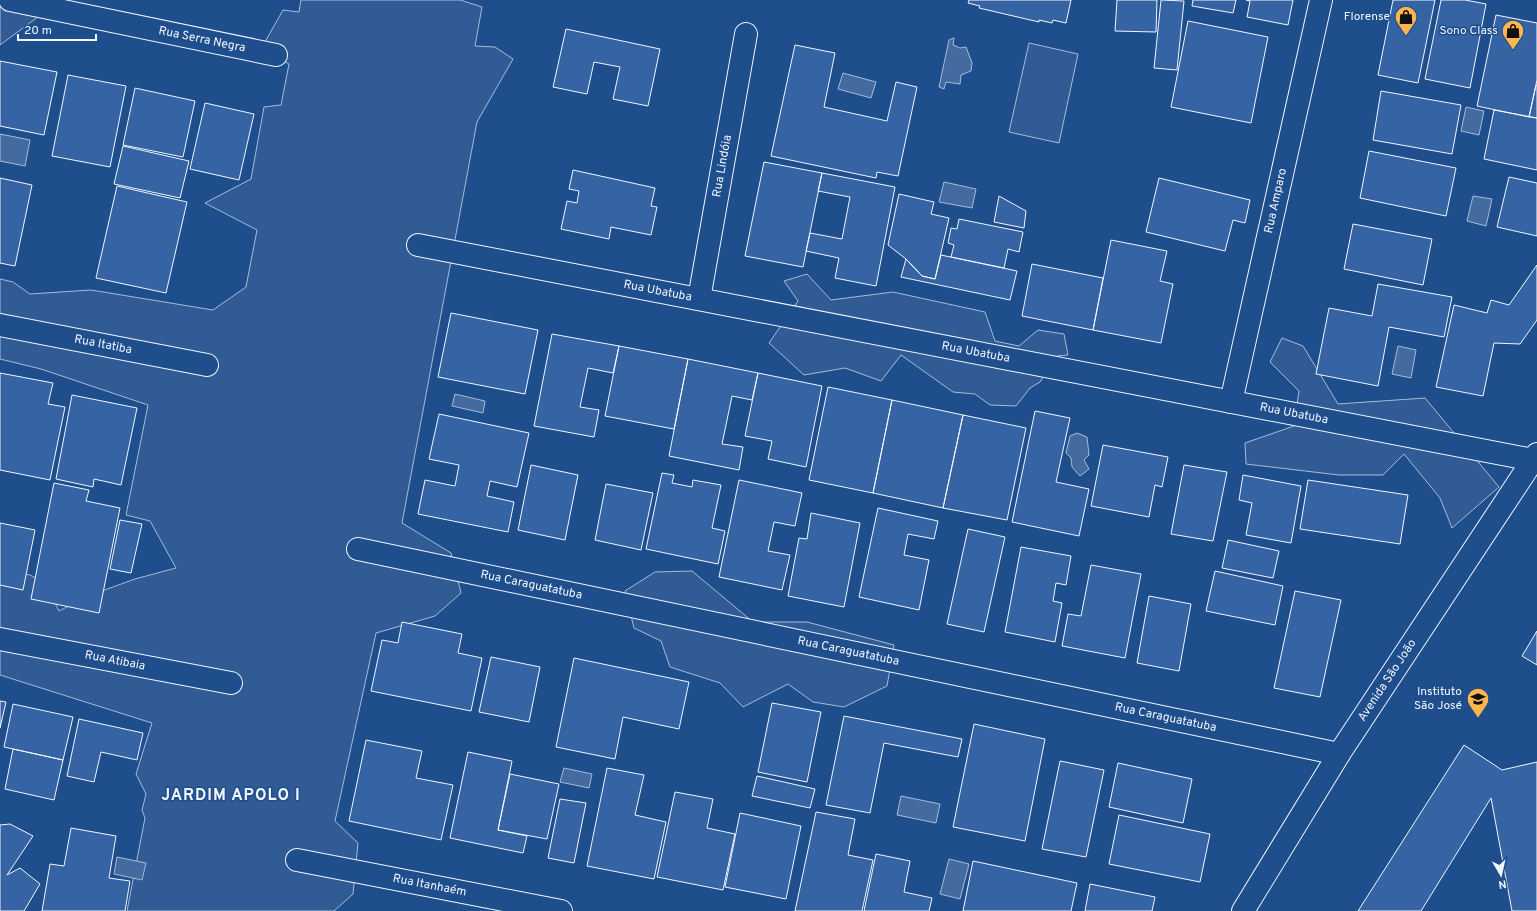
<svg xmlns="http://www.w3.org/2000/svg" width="1537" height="911" font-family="Overpass,sans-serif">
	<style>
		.built { fill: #305b95; stroke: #a8bbd7 }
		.water { fill: #446ba0; stroke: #a8bbd7 }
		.building { fill: #3563a3; stroke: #f2f6ff }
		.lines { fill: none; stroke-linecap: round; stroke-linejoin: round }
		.street-casing { stroke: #f2f6ff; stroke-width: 24 }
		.primary-casing { stroke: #f2f6ff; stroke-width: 24 }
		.street { stroke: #1f4e8c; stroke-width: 22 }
		.primary { stroke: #1f4e8c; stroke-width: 22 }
		.labels { text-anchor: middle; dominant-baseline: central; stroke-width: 3; stroke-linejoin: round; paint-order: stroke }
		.poi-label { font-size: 12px; fill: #f2f6ff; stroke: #1f4e8c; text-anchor: end }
		.street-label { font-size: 12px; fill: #f2f6ff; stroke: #1f4e8c }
		.district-label { font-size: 16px; font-weight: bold; letter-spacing: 1px; fill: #f2f6ff; stroke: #1f4e8c }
	</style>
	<rect width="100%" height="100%" fill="#1f4e8c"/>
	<path class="built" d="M0,0L42,14L0,45Z
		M301,0H460L482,7L475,46L495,47L513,59L477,122L402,523L451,553L461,593L435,616L376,633L335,821L358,843L353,894L334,911H127L145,818L142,810L146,794L136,774L152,723L0,675V573L5,571L30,575L45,583L59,611L88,596L135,579L176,568L150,521L126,515L148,405L41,369L0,359V279L13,282L30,294L91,290L213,310L246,287L257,230L205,203L251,179L264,107L281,105L289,64L261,49L283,10L299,12Z
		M1029,43L1078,54L1059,143L1009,132Z
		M807,274L831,300L893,292L985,312L995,341L1019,346L1038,330L1064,334L1068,355L1057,356L1040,382L1030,388L1016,406L990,405L975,394L953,392L901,355L881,381L845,368L804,375L769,343L798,301L784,281Z
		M1282,338L1303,346L1338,404L1425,398L1499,487L1452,528L1440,498L1404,454L1383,475H1339L1246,464L1245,443L1294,426L1299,391L1270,362Z
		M692,571L753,622H807L894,645L887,686L844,707L813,702L788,684L743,707L720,683L670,667L661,641L634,628L625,591L655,572Z"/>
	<path class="water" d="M954,38L953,45L960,48L966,47L972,63L971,71L961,75L960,84L946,82L944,89L939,87L949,40Z
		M843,73L876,82L871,98L838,89Z
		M1466,107L1484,111L1479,135L1461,131Z
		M0,134L30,140L25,166L0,161Z
		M944,182L976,189L972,208L939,202Z
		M1473,196L1492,199L1486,226L1467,221Z
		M1398,346L1416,350L1411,378L1392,374Z
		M455,394L485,401L483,413L452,406Z
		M1077,433L1087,437L1089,455L1084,460L1089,469L1080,476L1072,467L1071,458L1066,453L1070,436Z
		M564,768L592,774L589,788L560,782Z
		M901,796L940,804L936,823L897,815Z
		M117,857L146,863L142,880L114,874Z
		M949,859L969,864L960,899L940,894Z"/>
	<path class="building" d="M969,0H1071L1066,23L1053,20L1052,23L1039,20V22L979,8L980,6L968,3Z
		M1117,0H1157L1156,32L1115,31Z
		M1161,0L1184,1L1177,70L1154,68Z
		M1193,0H1236L1233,13L1192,6Z
		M1246,0H1293L1288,25L1247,17L1250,1Z
		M1393,0H1435L1418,83L1378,75Z
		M1441,0H1465L1486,4L1470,88L1425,79Z
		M1496,15L1537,23V80L1529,117L1477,106Z
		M1188,21L1268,37L1251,123L1171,107Z
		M566,29L660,49L648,106L613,99L620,67L594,62L587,94L553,87Z
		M795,45L835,53L824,107L887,121L896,82L917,87L898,176L877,172L876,178L771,156Z
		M0,61L57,72L44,135L0,126Z
		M68,75L126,86L110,167L52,156Z
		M1536,85H1537V118L1529,117Z
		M135,88L195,101L183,157L123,145Z
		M1381,91L1461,105L1452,154L1373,140Z
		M205,103L254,114L239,180L190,169Z
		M1494,110L1537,118V170L1484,159Z
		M123,146L189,161L180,198L114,184Z
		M1369,151L1456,168L1446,216L1360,198Z
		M764,162L822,173L803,267L745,256Z
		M573,170L655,188L651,206L657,207L651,235L611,227L609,239L561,229L567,201L577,203L579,191L569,189Z
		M822,173L895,187L876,286L835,278L839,258L806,251L810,233L842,239L850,197L818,191Z
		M1509,177L1537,183V236L1497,227Z
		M0,178L32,185L15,266L0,263Z
		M1159,178L1250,200L1245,223L1233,220L1225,251L1146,232Z
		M117,186L187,202L166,293L96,278Z
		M899,194L934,202L931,214L949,218L935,279L922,276L906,259L888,245Z
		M999,196L1026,211L1024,228L994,222Z
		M959,219L1023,232L1019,252L1008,249L1004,268L951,257L954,245L948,243L951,228L957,229Z
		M1353,224L1432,239L1423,285L1344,269Z
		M1111,240L1167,251L1160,281L1173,284L1161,343L1093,330Z
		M941,255L1017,271L1010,300L901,277L906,259L922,276L935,279Z
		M1032,264L1103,278L1093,330L1022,316Z
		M1537,265V320L1520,344L1494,343L1483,396L1436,387L1454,305L1487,313L1491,300L1509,305Z
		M1378,284L1452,297L1444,337L1389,327L1378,386L1316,374L1329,308L1372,316Z
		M451,313L538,330L525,394L438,377Z
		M552,334L619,346L613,373L588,368L580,407L599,410L594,437L534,426Z
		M619,346L688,359L674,429L605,416Z
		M688,359L758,373L752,400L732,396L722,444L743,447L739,470L669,456Z
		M0,373L53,383L48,404L65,407L50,480L0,470Z
		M758,373L822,386L806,467L768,459L772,441L745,436Z
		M828,387L892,400L873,493L809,480Z
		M72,395L137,408L121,485L94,479L93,487L56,479Z
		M892,400L963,415L943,508L873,493Z
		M1035,411L1070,418L1056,482L1089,489L1079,536L1012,522Z
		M439,414L529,433L517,487L490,481L487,496L514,502L508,532L418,514L425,480L455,486L459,465L429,459Z
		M963,415L1026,428L1007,520L943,508Z
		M1103,445L1168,457L1162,487L1155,485L1149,517L1091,506Z
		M531,465L578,475L565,540L518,530Z
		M1184,465L1227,472L1213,541L1171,534Z
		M662,473L674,475L672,483L692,487L693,480L721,485L712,528L725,531L718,564L646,549Z
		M1243,475L1301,486L1291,543L1246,535L1252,503L1239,500Z
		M739,480L802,493L795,526L774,522L768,551L790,555L782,590L719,577Z
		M1308,480L1408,495L1400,544L1300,529Z
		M54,483L89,490L86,501L120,508L99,613L31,599Z
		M606,484L653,493L641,550L595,540Z
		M878,508L938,521L934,539L908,534L904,555L929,560L919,610L859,597Z
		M811,513L860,523L844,607L788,596L799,538L807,539Z
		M120,520L142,524L131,573L110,569Z
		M0,523L35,530L23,590L0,585Z
		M968,529L1005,537L984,632L947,624Z
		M1228,540L1279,551L1273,578L1222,568Z
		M1021,547L1071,556L1066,585L1056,583L1053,601L1062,603L1055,642L1005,632Z
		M1091,565L1141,574L1125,658L1062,646L1068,614L1081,616Z
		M1215,571L1283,586L1275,625L1206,611Z
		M1295,591L1341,600L1320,697L1274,688Z
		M1149,596L1191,604L1179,671L1137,663Z
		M402,622L462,634L458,653L482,658L471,711L371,691L382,640L398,643Z
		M1537,631V665L1522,656Z
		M491,657L540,667L529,722L479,712Z
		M574,658L689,682L679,729L623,717L615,759L556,747Z
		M0,701L6,702L0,728Z
		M772,703L821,712L807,782L758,772Z
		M13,704L73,717L63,760L4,747Z
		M844,716L962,739L958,757L884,743L870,813L826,805Z
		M79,719L143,733L137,760L101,752L94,782L67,776Z
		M974,724L1045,739L1025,841L953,827Z
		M366,740L422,751L416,778L453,785L441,840L349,821Z
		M1464,745L1502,770L1537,762V911H1512L1491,798L1421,911H1358Z
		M13,749L63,760L54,800L5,789Z
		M468,752L512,761L498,830L527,836L523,853L450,838Z
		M1060,761L1104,770L1086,857L1042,849Z
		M1118,763L1192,779L1183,823L1109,807Z
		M607,768L644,775L635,815L666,822L654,879L587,866Z
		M510,774L559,784L547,839L498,830Z
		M757,776L815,789L810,808L752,796Z
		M675,792L713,799L707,828L735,834L723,890L657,877Z
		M560,799L586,803L574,863L548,858Z
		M816,812L855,819L848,855L873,860L862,911H795Z
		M740,813L801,826L786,899L725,887Z
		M1119,815L1210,834L1200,882L1109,864Z
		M10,824L33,836L7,875L20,868L40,884L24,911H0V825Z
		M71,828L116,836L109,878L130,881L125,911H42L50,864L64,866Z
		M876,854L910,861L904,892L932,898L929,911H864Z
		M973,861L1077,883L1071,911H963Z
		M1090,884L1155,897L1152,911H1085Z"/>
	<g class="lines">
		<g class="street-casing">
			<g id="street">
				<path id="s1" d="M10,0L276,55"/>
				<path id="s2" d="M418,245L1533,460"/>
				<path id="s3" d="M699,299L746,34"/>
				<path id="s4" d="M0,325L207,365"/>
				<path id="s5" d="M1231,402L1321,0"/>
				<path id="s6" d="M358,549L1339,754"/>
				<path id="s7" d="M0,639L231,683"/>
				<path id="s8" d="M297,860L561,911"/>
			</g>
		</g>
		<g class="primary-casing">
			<g id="primary">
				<path id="s9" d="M1243,911L1339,754L1537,454"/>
			</g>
		</g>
		<use href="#street" class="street"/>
		<use href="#primary" class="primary"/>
	</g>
	<defs>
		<g id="shop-pin" transform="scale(1.15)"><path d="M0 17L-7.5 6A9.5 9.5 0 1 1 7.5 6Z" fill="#ffb74d" stroke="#1f4e8c"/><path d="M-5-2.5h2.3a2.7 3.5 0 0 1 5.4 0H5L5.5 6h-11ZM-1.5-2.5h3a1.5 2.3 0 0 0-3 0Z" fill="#111"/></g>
		<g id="school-pin" transform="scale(1.15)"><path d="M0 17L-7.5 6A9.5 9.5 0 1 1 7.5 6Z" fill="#ffb74d" stroke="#1f4e8c"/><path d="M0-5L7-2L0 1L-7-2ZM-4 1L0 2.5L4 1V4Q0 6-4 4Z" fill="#111"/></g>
	</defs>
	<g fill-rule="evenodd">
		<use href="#shop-pin" x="1406" y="17"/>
		<use href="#shop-pin" x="1513" y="31"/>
		<use href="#school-pin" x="1478" y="699"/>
	</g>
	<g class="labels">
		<g class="poi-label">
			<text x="1390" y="17">Florense</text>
			<text x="1498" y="31">Sono Class</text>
			<text x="1462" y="692">Instituto<tspan x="1462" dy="14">São José</tspan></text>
		</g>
		<g class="street-label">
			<text stroke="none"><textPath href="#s1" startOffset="196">Rua Serra Negra</textPath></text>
			<text stroke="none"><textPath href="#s3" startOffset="135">Rua Lindóia</textPath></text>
			<text stroke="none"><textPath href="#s5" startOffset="206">Rua Amparo</textPath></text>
			<text stroke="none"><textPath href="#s2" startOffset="244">Rua Ubatuba</textPath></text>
			<text stroke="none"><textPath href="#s4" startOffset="105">Rua Itatiba</textPath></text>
			<text stroke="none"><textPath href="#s2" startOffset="568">Rua Ubatuba</textPath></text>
			<text stroke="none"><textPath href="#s2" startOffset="892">Rua Ubatuba</textPath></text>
			<text stroke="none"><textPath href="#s6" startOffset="177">Rua Caraguatatuba</textPath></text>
			<text stroke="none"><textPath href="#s6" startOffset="501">Rua Caraguatatuba</textPath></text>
			<text stroke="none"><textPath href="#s7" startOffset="117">Rua Atibaia</textPath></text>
			<text stroke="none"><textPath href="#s9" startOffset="272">Avenida São João</textPath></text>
			<text stroke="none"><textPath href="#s6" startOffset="825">Rua Caraguatatuba</textPath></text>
			<text stroke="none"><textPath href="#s8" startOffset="135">Rua Itanhaém</textPath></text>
		</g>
		<g class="district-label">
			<text x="231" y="796">JARDIM APOLO I</text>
		</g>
	</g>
	<g transform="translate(1501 875) rotate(171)" stroke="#1f4e8c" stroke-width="3" paint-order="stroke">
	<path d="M0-3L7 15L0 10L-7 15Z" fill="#f2f6ff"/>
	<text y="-6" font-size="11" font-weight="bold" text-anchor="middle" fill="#f2f6ff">N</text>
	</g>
	<path d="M18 34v6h78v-6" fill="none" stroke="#f2f6ff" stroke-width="2"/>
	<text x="24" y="34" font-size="12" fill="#f2f6ff" stroke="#1f4e8c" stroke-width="3" paint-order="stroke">20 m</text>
</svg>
